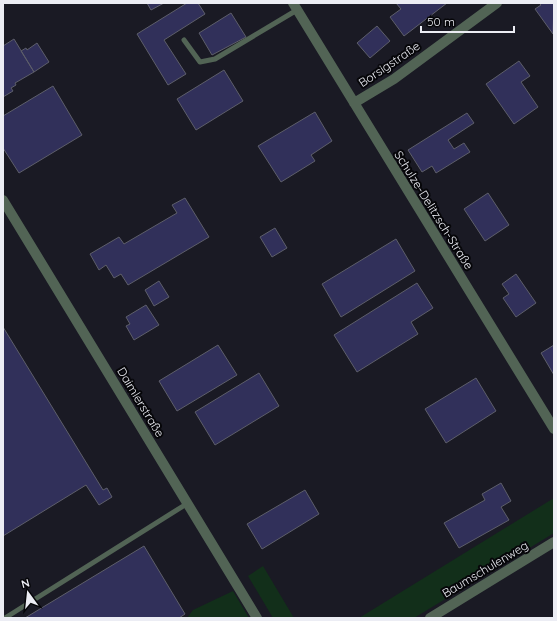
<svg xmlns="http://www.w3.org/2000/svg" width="557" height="621" font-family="Quicksand,sans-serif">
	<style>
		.green { fill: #122f1a }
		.building { fill: #31305a; stroke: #5d5e6a }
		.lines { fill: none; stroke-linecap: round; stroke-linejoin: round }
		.service { stroke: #526455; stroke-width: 5 }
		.minor { stroke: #526455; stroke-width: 10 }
		.labels { text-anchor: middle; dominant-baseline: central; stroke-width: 4; stroke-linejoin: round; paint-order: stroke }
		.street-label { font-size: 12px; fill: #ecedf4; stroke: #060609 }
	</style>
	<rect width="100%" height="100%" fill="#1a1a24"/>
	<path class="green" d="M554,498V533L414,618H359Z
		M263,566L294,618H273L248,576Z
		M233,591L249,618H187L193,610Z"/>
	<path class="building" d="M147,3H164L151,10Z
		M187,3H198L205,14L164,40L186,74L168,85L137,34Z
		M396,3H447L404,36L390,17L401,9Z
		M539,3H554L553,34L535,9L541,5Z
		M231,13L246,37L212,55L199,33Z
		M377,26L390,41L370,58L357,43Z
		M14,39L34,72L15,83L16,85L11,88L13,91L3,97V46Z
		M37,43L49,62L34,72L21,51L26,48L27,50Z
		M519,61L530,76L521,82L538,107L514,124L486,84Z
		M224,70L243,101L196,130L177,99Z
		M53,86L82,135L19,173L3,148V116Z
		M315,112L332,141L311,155L315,161L281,182L258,146Z
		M467,113L474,123L448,140L454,149L464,143L470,152L436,173L432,166L422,172L408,150Z
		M488,193L509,225L485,241L464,209Z
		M185,198L209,237L128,285L121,274L114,278L106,265L99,270L90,254L119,237L124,244L177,213L172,205Z
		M275,228L287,248L272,257L260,237Z
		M396,239L415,271L341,317L322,284Z
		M516,274L536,303L516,317L503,298L509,294L502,284Z
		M159,281L169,297L154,306L145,290Z
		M417,283L433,308L411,322L418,334L357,372L334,335Z
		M146,305L159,325L134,340L126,326L130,324L126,317Z
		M3,327L103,490L107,488L112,497L99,505L86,485L3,536Z
		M218,345L237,375L177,411L159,381Z
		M554,345V375L541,353Z
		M259,373L279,406L215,445L195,412Z
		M476,378L496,411L446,443L425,409Z
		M501,483L511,501L501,507L509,520L459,548L444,523L485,500L482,494Z
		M305,490L319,514L262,549L247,524Z
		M144,546L185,614L179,618H25Z"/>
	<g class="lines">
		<path class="service" d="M184,40L200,62L215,59L297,10
			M5,618L188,503"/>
		<path class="minor" d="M293,3L554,429
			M354,103L394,79L497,3
			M3,200L257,618
			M430,618L554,542"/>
	</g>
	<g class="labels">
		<g class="street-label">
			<text transform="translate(389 64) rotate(-34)">Borsigstraße</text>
			<text transform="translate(434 210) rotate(58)">Schulze-Delitzsch-Straße</text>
			<text transform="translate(141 402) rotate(59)">Daimlerstraße</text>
			<text transform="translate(485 569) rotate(-31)">Baumschulenweg</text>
		</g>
	</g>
	<rect width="557" height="621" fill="none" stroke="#ecedf4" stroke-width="8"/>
	<g transform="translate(28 593) rotate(345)" stroke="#060609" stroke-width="3" paint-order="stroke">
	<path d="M0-3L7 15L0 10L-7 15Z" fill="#ecedf4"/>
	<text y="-6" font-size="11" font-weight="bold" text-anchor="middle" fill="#ecedf4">N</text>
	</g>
	<path d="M421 26v6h93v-6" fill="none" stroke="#ecedf4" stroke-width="2"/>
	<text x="427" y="26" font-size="12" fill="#ecedf4" stroke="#060609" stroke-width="3" paint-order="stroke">50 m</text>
</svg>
